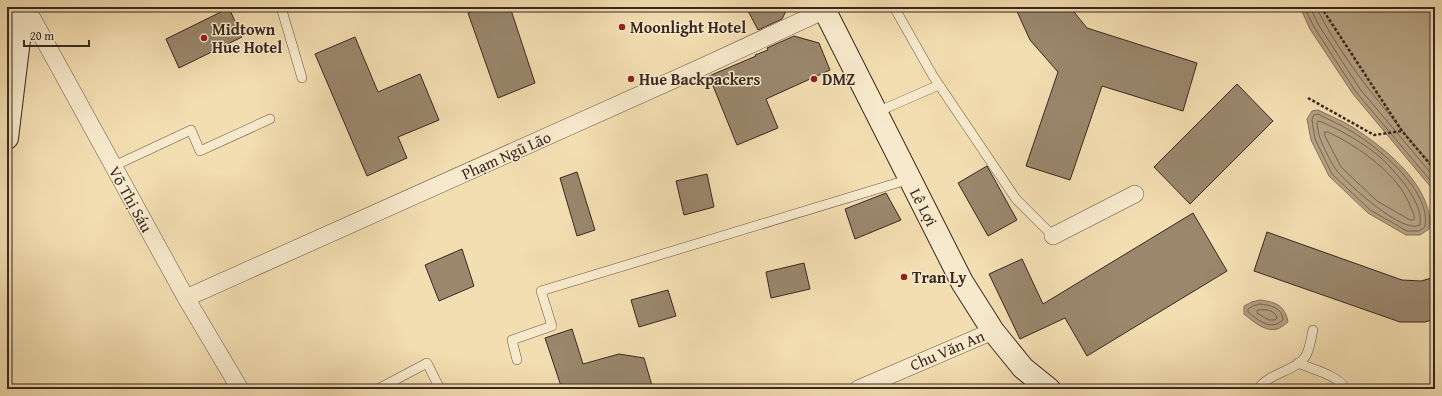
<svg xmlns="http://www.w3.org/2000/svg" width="1442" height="396" font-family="'Gentium Book Plus',serif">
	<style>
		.water { fill: #b4a080; stroke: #83705a }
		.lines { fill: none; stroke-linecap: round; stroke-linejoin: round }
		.shore { stroke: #766450; stroke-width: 1 }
		.building { fill: #9a876c; stroke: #392821 }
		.lane-casing { stroke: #685645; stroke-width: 10 }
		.street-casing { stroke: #685645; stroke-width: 18 }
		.secondary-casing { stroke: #392821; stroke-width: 24 }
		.path { stroke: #392821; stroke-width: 2.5; stroke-dasharray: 3 2; stroke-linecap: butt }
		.lane { stroke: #f7eacc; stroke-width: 9 }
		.street { stroke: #f7eacc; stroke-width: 17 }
		.secondary { stroke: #f7eacc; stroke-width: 22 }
		.poi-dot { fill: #8f2418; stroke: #f7eacc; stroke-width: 1.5 }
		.labels { text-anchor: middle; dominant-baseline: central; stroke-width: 3; stroke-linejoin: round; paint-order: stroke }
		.poi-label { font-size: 16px; font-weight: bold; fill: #392821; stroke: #f7eacc; text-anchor: start }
		.street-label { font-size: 16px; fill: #392821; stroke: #f7eacc }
	</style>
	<rect width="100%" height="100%" fill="#f3deb1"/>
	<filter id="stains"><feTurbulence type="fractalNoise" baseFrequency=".005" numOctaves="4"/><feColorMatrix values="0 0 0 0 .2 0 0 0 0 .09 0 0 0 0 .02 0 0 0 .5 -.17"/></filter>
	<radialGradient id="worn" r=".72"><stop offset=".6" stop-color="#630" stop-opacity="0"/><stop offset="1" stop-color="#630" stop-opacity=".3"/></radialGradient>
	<path class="water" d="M1300,7H1435V192L1353,94L1310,29Z
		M1318,110C1330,116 1343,121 1354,128C1383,147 1422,178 1429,214C1430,219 1429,224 1429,229L1420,235H1406L1368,213L1329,176L1311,140L1307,119L1312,111Z
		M1260,300C1275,302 1285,305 1288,322C1285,324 1281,328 1277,329C1264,332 1253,321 1244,314V306L1252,302Z"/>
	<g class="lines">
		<path class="shore" d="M1304,7L1314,27L1356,92L1435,186
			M1310,7L1318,24L1360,89L1435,178
			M1316,7C1346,67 1392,118 1435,169
			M1314,115L1318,114C1329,120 1341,125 1351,131C1379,148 1432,191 1425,227L1419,231H1407L1370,210L1332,174L1315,139L1312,120Z
			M1318,121C1324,122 1329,126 1335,128C1350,136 1366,145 1379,156C1395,171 1424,202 1420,225C1403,235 1348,184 1337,171C1332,165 1323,146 1320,138C1318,134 1318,128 1317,123Z
			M1325,132H1328C1359,147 1399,174 1411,208C1413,212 1415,216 1414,220H1410L1377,201L1341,167L1325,136Z
			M1260,304C1270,305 1283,308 1283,320C1271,331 1259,321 1248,312V309L1253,306Z
			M1258,310C1266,309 1275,310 1277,318L1275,320H1269L1257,313V311Z"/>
	</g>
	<path class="building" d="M486,7H510L535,83L498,98L468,13Z
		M746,7H788L782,19L758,30Z
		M1015,7H1070L1087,28L1197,63L1183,111L1102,86L1070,180L1026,166L1058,72L1030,40Z
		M229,8L242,37L179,68L166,39Z
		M794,36L819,43L830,70L766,99L778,128L737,145L709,76L756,56L755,55L768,50L767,48Z
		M355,37L378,92L420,74L439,120L398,137L407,158L367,176L315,54Z
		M1237,84L1273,121L1190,204L1154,167Z
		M987,166L1017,220L988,236L958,183Z
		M577,172L595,230L577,236L560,178Z
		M707,174L714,207L684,215L676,181Z
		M886,193L901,220L855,239L845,209Z
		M1193,213L1227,271L1087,356L1065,318L1020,339L989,274L1022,259L1043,304Z
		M1267,232L1402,280L1421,281L1435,277V319L1425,322H1400L1254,271Z
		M462,249L474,286L439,301L425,265Z
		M804,263L810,289L771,298L766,272Z
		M668,290L676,316L639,327L631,300Z
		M572,329L583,364L619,354L644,358L653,389H562L545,338Z"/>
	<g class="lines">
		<g class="lane-casing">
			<path id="lane" d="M281,7L302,78
				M894,7L933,76L1016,199L1053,236
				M877,112L939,85
				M114,166L191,130L200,151L270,119
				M517,360L512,340L552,326L541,291L910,179
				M1298,363C1314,370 1336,374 1346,389
				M378,389L427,363L440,389
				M1258,389C1267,374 1297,370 1305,357C1310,350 1311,338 1313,330"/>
		</g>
		<g class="street-casing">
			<path id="street" d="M26,7L186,298L240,389
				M7,8L11,7
				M1053,236L1135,194
				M186,298L702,67L825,10
				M858,389L993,331"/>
		</g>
		<g class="secondary-casing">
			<path id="secondary" d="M823,7L962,282L993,331L1023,368L1049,389
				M7,138L23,7"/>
		</g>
		<path class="path" d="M1321,7L1402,131L1435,170
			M1308,98L1374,135L1402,131"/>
		<use href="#lane" class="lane"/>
		<use href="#street" class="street"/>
		<use href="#secondary" class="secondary"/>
	</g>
	<g class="poi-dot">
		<circle cx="622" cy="27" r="4"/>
		<circle cx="204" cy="38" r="4"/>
		<circle cx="631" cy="79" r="4"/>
		<circle cx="814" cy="79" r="4"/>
		<circle cx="904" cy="277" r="4"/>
	</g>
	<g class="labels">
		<g class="poi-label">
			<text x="630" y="27">Moonlight Hotel</text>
			<text x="212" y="29">Midtown<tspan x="212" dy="18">Hue Hotel</tspan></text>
			<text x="639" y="79">Hue Backpackers</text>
			<text x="822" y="79">DMZ</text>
			<text x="912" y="277">Tran Ly</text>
		</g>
		<g class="street-label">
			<text transform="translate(506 155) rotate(-24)">Phạm Ngũ Lão</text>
			<text transform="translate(131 199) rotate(61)">Võ Thị Sáu</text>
			<text transform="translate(924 207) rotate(63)">Lê Lợi</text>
			<text transform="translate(947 350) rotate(-23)">Chu Văn An</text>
		</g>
	</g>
	<rect width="1442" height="396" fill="none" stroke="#f3deb1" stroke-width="24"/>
	<rect x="8" y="8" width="1426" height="380" fill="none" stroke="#392821" stroke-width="2"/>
	<rect x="12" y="12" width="1418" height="372" fill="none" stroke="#392821"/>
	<path d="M24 40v6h65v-6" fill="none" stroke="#392821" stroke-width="2"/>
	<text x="30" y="40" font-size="12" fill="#392821" stroke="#f7eacc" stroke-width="3" paint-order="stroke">20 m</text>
	<rect width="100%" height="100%" filter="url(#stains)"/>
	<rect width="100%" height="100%" fill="url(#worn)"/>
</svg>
